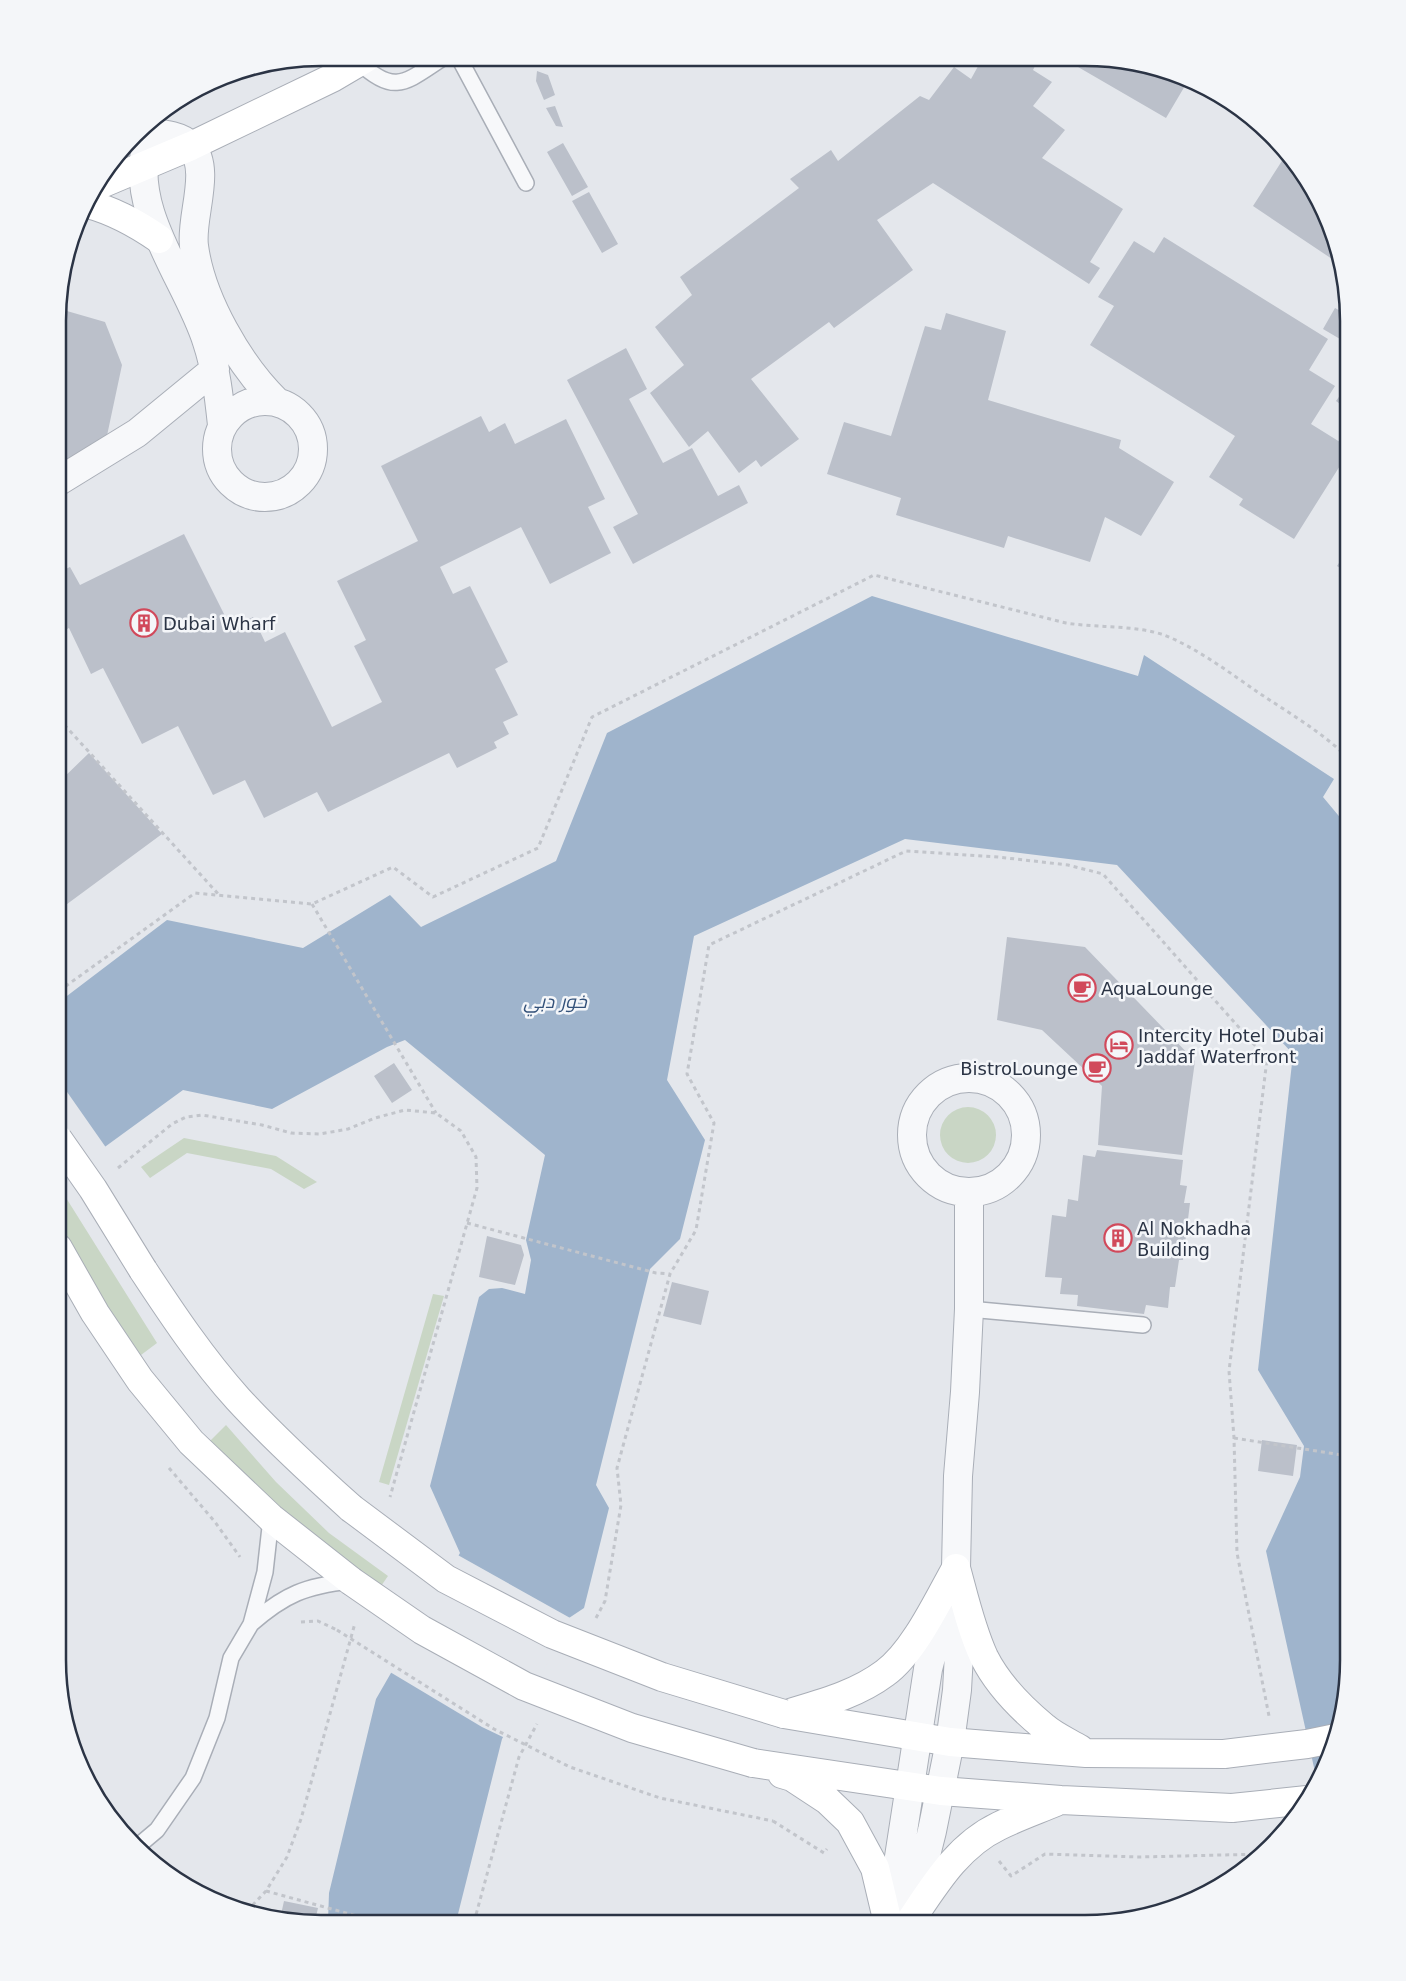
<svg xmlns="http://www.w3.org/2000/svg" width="1406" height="1981" font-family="'DejaVu Sans',Cairo,sans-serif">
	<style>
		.garden { fill: #c9d6c5 }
		.water { fill: #9fb4cc }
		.pier { fill: #e4e7ec }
		.building { fill: #bbc0ca }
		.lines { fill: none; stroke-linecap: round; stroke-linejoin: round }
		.lane-casing { stroke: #a9aeb7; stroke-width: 18 }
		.street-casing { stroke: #a9aeb7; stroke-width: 30 }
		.secondary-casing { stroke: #a9aeb7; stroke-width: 30 }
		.path { stroke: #c2c5cb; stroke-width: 3; stroke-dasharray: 4 4; stroke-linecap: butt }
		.lane { stroke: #f7f8fa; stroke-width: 15 }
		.street { stroke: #f7f8fa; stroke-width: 28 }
		.secondary { stroke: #fff; stroke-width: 28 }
		.secondary-bridge-casing { stroke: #a9aeb7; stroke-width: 30; stroke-linecap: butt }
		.path-bridge { stroke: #c2c5cb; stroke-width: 3; stroke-dasharray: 4 4; stroke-linecap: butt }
		.secondary-bridge { stroke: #fff; stroke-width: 28 }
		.labels { text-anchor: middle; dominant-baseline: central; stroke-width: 5; stroke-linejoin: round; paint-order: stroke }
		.poi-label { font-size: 18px; fill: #2b3445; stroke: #f4f6f9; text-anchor: start }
		.water-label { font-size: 19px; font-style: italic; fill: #34527a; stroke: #f4f6f9 }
		.rim { fill: none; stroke: #2b3445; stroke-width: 2.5 }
	</style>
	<rect width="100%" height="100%" fill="#e4e7ec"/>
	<path class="garden" d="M940 1135a28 28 0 1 1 56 0a28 28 0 1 1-56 0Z
		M184,1138L276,1156L317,1182L304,1189L271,1169L187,1153L150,1178L141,1167Z
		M58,1185L157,1343L141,1355L115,1319L58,1227Z
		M433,1294L444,1296L389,1485L379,1482Z
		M226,1425L276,1482L329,1533L388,1576L379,1589L333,1563L210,1441Z"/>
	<path class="water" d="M872,596L1138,676L1144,655L1334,779L1323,797L1348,827V1678L1334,1745L1317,1781L1266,1551L1300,1477L1304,1446L1258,1370L1293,1054L1117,865L905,839L694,936L667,1080L705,1140L680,1239L650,1269L596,1485L609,1508L584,1608L569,1618L502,1739L456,1922L328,1921L329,1893L376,1699L460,1553L430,1486L479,1297L489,1289L502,1288L525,1294L531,1260L526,1240L545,1155L405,1040L387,1047L272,1109L183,1090L58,1181L59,1002L167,920L303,948L390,895L421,927L556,861L607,733Z"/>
	<path class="pier" d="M58,1079L107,1149L58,1184Z
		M456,1554L572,1619L505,1738L482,1727L390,1672Z"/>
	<path class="building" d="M982,59L1038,60L1033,70L1052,82L1033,106L1065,130L1042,158L1123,209L1090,262L1100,268L1089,284L933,183L877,220L913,270L834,328L829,322L751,379L799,439L761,467L756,460L739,473L708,431L689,447L650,393L684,365L655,327L692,295L680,277L799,188L790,179L831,150L838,161L920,96L929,100L954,67L971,79Z
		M1066,60H1120L1189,79L1166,118Z
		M537,71L548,75L555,95L544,100L536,81Z
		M555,106L563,127L556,126L546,108Z
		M563,143L588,187L572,196L547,152Z
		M1287,153L1294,160L1321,205L1340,253L1341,265L1253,206Z
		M589,192L618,244L602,253L572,201Z
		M1164,237L1328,339L1309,370L1335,386L1311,424L1348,447V453L1294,539L1239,505L1243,499L1209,477L1235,436L1090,345L1114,306L1098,297L1134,241L1154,253Z
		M1335,308L1348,315V324L1340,339L1323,329Z
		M60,309L105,322L122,365L105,445L60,463Z
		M946,313L1006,331L988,400L1121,440L1119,448L1174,482L1141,536L1105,517L1090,562L1008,536L1004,548L896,515L901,498L827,474L844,422L891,436L925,326L941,330Z
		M626,348L647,389L629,399L663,463L692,448L718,496L739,485L748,503L633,564L613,527L638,514L567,380Z
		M1348,384V410L1336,401Z
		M481,416L489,432L505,423L515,444L566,419L605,499L588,507L611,553L550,584L521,527L440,567L453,594L470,586L508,662L495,669L518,715L503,722L509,734L494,742L497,748L457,768L449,753L328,812L317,792L264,818L245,780L213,795L178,726L142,744L103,668L91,674L69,628L59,633V572L70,567L80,585L184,534L231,628L253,617L265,642L285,632L332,727L382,702L354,646L366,640L337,581L418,541L381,466Z
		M1348,549V573L1337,566Z
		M89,753L162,834L59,910V782Z
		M1007,937L1085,947L1195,1061L1182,1155L1098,1145L1102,1086L1042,1030L997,1020Z
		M394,1063L412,1090L392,1103L374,1076Z
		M1097,1150L1183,1160L1180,1185L1187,1186L1184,1203H1190L1183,1260H1179L1175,1287H1170L1168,1308L1146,1305L1144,1314L1077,1306L1078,1295L1060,1294L1062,1278L1045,1277L1052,1215L1066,1217L1068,1199L1078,1201L1083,1155L1095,1157Z
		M487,1236L521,1245L524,1255L515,1285L479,1277Z
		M672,1282L709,1291L701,1325L663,1316Z
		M1262,1440L1297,1445L1293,1476L1258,1471Z
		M284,1901L318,1908L315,1921H287L280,1919Z"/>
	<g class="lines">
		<g class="lane-casing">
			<path id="lane" d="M459,58L526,183
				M359,62C395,97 407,81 443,58
				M969,1309L1143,1325
				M251,1624C285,1594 306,1586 350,1581
				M138,1846L157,1830L193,1778L217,1718L231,1658L251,1624L265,1572L271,1518"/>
		</g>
		<g class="street-casing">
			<path id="street" d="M140,132C156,134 179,133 191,146C212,170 190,217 194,246C201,299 239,365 277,402
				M147,144C128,211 188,281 207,342C216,369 219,397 222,425
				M217 449a48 48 0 1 1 96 0a48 48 0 1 1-96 0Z
				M59,481L137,433L215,369
				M912 1135a57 57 0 1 1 114 0a57 57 0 1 1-114 0Z
				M905,1920L921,1875L932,1831L950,1742L957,1690L960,1636L956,1568L958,1476L965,1392L969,1309V1193
				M893,1923L897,1870L928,1669L947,1596"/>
		</g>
		<g class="secondary-casing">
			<path id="secondary" d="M94,187L191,146L332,78L366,58
				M88,204C114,211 136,223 159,239
				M58,1248L95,1313L140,1380L191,1442L271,1518L351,1581
				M143,1270C172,1314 202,1359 238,1399C274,1438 312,1473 351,1508
				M956,1568C964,1597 971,1629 984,1657C997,1683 1021,1708 1044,1727C1054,1736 1068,1742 1080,1749
				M790,1713C823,1703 857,1694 885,1673C914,1652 938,1600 956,1568
				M784,1714L950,1742L1086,1753L1224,1754
				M753,1763L941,1791L1061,1800L1232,1808
				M782,1774L792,1777L827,1800L850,1822L875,1868L888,1923
				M909,1923C934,1886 957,1846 999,1826C1017,1817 1037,1810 1056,1802"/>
		</g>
		<path class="path" d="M59,719L220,896
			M312,904L436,1113
			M59,991L195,893L312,904L393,867L433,897L538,848L592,717L874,575L1066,623C1098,628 1135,625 1164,635C1197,648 1230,673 1259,693C1289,713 1322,732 1348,758
			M118,1168L172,1124L186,1117L202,1115L262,1125L291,1133L320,1134L348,1129L375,1118L405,1110L436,1113L461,1131L476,1157L477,1188L390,1497
			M467,1223L656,1273L670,1274
			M1234,1438L1348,1456
			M169,1468L215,1522L240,1557
			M596,1618L605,1601L621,1505L617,1468L670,1274L696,1230L714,1123L687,1074L709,945L906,851L998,857L1068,865L1103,874L1267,1059L1229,1371L1234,1438L1237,1553L1269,1716
			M301,1622L318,1621L337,1630
			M773,1821L824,1853L827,1849
			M999,1861L1011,1876L1045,1854L1140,1857L1263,1854
			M266,1891L379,1922
			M247,1911L266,1891L287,1857L301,1819L355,1623
			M474,1922L519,1757L537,1724"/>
		<use href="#lane" class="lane"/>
		<use href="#street" class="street"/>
		<use href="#secondary" class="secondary"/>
		<g class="secondary-bridge-casing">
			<path id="secondary-bridge" d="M58,1139L93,1189L143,1270
				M351,1508L446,1579L552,1634L662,1677L784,1714
				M351,1581L422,1630L524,1686L632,1728L753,1763
				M1224,1754L1307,1744L1336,1738
				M1232,1808L1307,1800"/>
		</g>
		<path class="path-bridge" d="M58,1097L66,1108
			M337,1630L494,1729L570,1767L660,1798L773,1821"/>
		<use href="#secondary-bridge" class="secondary-bridge"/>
	</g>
	<defs>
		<g id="building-ring" transform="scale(1.4375)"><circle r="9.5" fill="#f4f6f9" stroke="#d1495b" stroke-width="1.5"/><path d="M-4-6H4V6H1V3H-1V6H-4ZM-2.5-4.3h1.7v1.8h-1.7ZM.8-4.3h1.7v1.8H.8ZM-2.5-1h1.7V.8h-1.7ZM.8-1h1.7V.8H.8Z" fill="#d1495b"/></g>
		<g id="cafe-ring" transform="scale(1.4375)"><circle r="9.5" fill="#f4f6f9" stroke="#d1495b" stroke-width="1.5"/><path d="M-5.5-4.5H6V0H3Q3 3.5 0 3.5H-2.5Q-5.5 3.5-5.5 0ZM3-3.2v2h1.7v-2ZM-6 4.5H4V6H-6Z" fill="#d1495b"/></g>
		<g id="hotel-ring" transform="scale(1.4375)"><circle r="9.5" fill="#f4f6f9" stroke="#d1495b" stroke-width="1.5"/><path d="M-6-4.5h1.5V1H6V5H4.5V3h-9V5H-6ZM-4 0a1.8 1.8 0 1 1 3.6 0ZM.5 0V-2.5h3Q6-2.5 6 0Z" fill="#d1495b"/></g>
	</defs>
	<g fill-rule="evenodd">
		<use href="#building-ring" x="144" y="623"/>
		<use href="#cafe-ring" x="1082" y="988"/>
		<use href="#hotel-ring" x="1119" y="1045"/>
		<use href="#cafe-ring" x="1097" y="1068"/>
		<use href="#building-ring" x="1118" y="1238"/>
	</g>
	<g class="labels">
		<g class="poi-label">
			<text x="163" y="623">Dubai Wharf</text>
			<text x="1101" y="988">AquaLounge</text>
			<text x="1138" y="1035">Intercity Hotel Dubai<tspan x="1138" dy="21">Jaddaf Waterfront</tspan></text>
			<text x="1078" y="1068" text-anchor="end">BistroLounge</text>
			<text x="1137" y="1228">Al Nokhadha<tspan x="1137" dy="21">Building</tspan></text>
		</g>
		<g class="water-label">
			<text x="555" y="1001">خور دبي</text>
		</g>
	</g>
	<path d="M0 0H1406V1981H0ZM321 66H1085A255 255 0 0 1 1340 321V1660A255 255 0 0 1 1085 1915H321A255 255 0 0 1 66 1660V321A255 255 0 0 1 321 66Z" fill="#f4f6f9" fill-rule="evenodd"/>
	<path class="rim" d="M321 66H1085A255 255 0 0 1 1340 321V1660A255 255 0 0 1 1085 1915H321A255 255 0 0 1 66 1660V321A255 255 0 0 1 321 66Z"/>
</svg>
